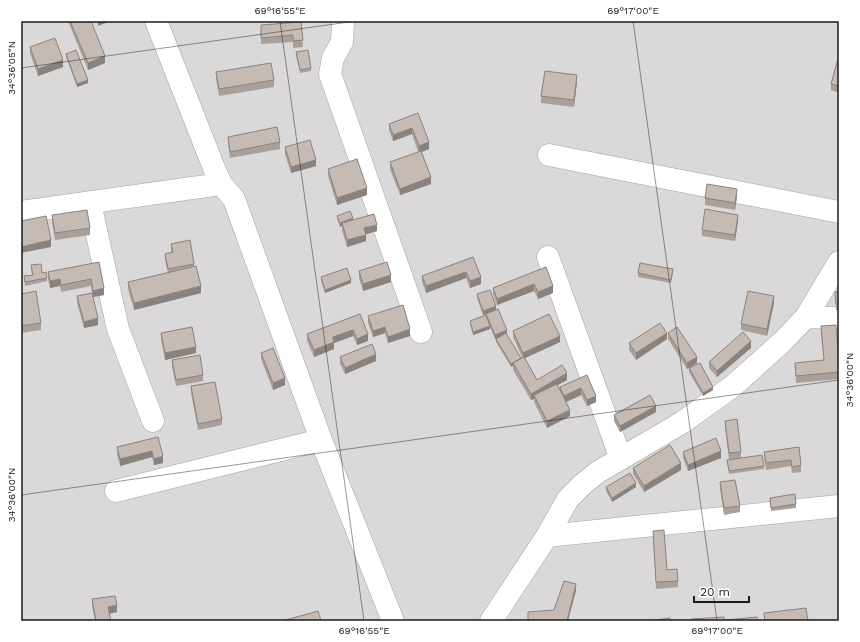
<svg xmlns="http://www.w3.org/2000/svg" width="860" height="642" font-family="'Work Sans',sans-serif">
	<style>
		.residential { fill: #dad8d8 }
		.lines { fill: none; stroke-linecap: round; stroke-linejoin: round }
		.minor-casing { stroke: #a2a2a2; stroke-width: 23 }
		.minor { stroke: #fff; stroke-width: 22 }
		.wall { fill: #a9a09b }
		.shaded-wall { fill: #8a827e }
		.building { fill: #c5bab4; stroke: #8a827e }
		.ticks { fill: none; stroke: #1b1b1b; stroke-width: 1; stroke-opacity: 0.45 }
		.neatline { fill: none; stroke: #1b1b1b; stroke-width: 1.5 }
		.ticks-label { font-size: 10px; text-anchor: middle; fill: #1b1b1b }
	</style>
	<rect width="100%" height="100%" fill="#ede8e1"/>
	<path class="residential" d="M21,21H839V621H21Z"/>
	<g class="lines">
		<g class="minor-casing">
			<path id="minor" d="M156,21L214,168L221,184L234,199L321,440L393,621
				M343,21L342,42L333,58L330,74L421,332
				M549,155L839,212
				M90,203L118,329L153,421
				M21,212L221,184
				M548,257L621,459
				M806,317L839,318
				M116,491L321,440
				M547,536L839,506
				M491,621L547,536L568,499L583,484L598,472L683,422L733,386L782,342L806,317L839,262"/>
		</g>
		<use href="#minor" class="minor"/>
	</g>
	<path class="wall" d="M68,21H91L105,63L88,70Z
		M301,22L303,47L293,48V42L261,44V25Z
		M30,47L63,67L38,76L30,53Z
		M296,52L311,68V71L300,73L296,55Z
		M66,54L88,83L77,87L66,57Z
		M839,55V93L831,90V84Z
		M216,72L274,80V87L219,96L216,79Z
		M577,81L574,107L541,103V96Z
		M418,113L429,149L422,152L431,184L400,195L390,169V162L418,152L412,134L393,141L389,130V124Z
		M228,137L280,142V149L230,158L228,143Z
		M285,147L316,166L291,173L285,154Z
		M328,169L367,195L337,205L328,176Z
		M737,196L735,210L705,205V198Z
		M52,215L90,228V235L55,240L52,222Z
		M337,216L353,220L377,231L366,234V241L347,247L342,230V226L340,227L337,219Z
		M738,221L735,241L702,236V230Z
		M171,244L194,264V266L201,293L134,310L128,289V282L168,273L165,260V254L171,252Z
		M473,257L481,284L470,288L466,278L426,293L422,282V276Z
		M99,262L104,295L93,297L98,325L84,328L77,303V296L92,294L91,286L61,292L60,286L50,288L48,279V272Z
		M31,265L42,273L47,278V281L25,286L24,276L32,275Z
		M546,267L553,293L538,299L534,291L497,305L493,294V288Z
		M359,271L391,282L363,291L359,278Z
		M673,272L671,283L638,277V273Z
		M321,277L351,283L325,293L321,281Z
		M835,292H839V310H836Z
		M21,294L41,323V330L21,333Z
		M477,294L496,310L483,315L477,298Z
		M774,303L767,336L741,330V324Z
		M360,314L368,341L357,345L353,336L334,343V349L314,357L307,341V334Z
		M486,314L507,333L506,334L521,358L522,357L513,337V331L560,342L525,358L537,380H567L557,385L560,391V387L587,375L596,402L587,406L581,395L566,402L570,416L547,428L534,402V399L531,400L513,370V366L511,367L496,342V339L499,337L495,339L487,320L490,329L473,335L470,324V321L486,317Z
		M368,316L410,336L388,343L385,333L373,337L368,323Z
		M821,326L839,361V379L796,383L795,363L824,360L821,333Z
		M161,333L196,353L165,360L161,340Z
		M668,333L697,363L687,369L668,339Z
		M667,339L636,360L629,350V343Z
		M751,348L717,377L709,368V362Z
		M261,353L285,385L273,390L261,359Z
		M340,357L376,361L345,374L340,364Z
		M172,360L203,375V381L176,386L172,367Z
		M689,368L713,390L703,396L689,372Z
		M191,386L222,419V425L198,430L191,393Z
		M656,412L620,432L614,421V415Z
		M725,421L741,452V458L764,466V469L729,474L727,460L739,458L729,460L725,427Z
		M158,437L163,463L154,465L152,457L120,466L117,454V447Z
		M799,447L801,465V472L792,473L791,466L766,470L764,458V452Z
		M683,452L721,458L688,471L683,458Z
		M633,468L681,470L644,492L633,474Z
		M720,482L740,506V512L724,515L720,489Z
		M606,487H636L612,502L606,491Z
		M770,498L796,504V508L771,511Z
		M653,531L667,570L678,581V587L656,589Z
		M92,599L117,612L109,613L111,621H95L92,606Z"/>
	<path class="shaded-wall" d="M98,21H111L98,26Z
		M105,56V63L88,70V63Z
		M63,60V67L38,76V69Z
		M577,75V81L574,107V100Z
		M88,80V83L77,87V84Z
		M412,128V134L393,141V135Z
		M429,142V149L419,153V146Z
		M316,160V166L291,173V167Z
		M431,177V184L400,195V189Z
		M367,188V195L337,205V198Z
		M737,189V196L735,210V203Z
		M738,215V221L735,241V235Z
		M353,218V222L342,223V226L340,227V223Z
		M377,225V231L364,235V228Z
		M366,235V241L347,247V240Z
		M51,240V247L21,253V247Z
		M466,272V278L426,293V286Z
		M391,275V282L363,291V284Z
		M481,277V284L470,288V281Z
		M60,279V286L50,288V281Z
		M351,280V283L325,293V290Z
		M534,284V291L497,305V299Z
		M201,286V293L134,310V303Z
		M553,286V293L538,299V292Z
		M104,288V295L93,297V291Z
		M774,296V303L767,336V329Z
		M496,306V310L483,315V311Z
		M98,318V325L84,328V322Z
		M490,326V329L473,335V332Z
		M385,327V333L373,337V331Z
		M410,329V336L388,343V337Z
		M353,330V336L334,343V349L314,357V350L333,337Z
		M507,330V333L495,339V335Z
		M667,333V339L636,360V353Z
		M368,334V341L357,345V339Z
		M560,336V342L523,359V353Z
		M751,341V348L717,377V371Z
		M196,347V353L165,360V353Z
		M376,354V361L345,374V368Z
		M697,357V363L687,369V363Z
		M521,358L513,363V366L511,367V364Z
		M567,373V380L535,398L534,395V399L531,400V394Z
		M285,378V385L273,390V383Z
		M713,387V390L703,396V393Z
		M581,388V395L564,403V396Z
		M596,396V402L587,406V400Z
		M656,406V412L620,432V426Z
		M570,410V416L547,428V421Z
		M152,451V457L120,466V459Z
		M721,451V458L688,471V465Z
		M163,456V463L154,465V459Z
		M681,463V470L644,492V486Z
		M636,483V487L612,502V498Z
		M576,584V591L568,621H567Z
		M117,605V612L108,614V607Z"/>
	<path class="building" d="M70,21H91L105,56L88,63Z
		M301,22L303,40L293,41V35L261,38V25Z
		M55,38L63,60L38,69L30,47Z
		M76,50L88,80L77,84L66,54Z
		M308,50L311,68L300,70L296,52Z
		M839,55V86L831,84Z
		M271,63L274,80L219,89L216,72Z
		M545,71L577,75L574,100L541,96Z
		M418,113L429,142L419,146L412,128L393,135L389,124Z
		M277,127L280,142L230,152L228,137Z
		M310,140L316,160L291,167L285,147Z
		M421,151L431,177L400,189L390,162Z
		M357,159L367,188L337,198L328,169Z
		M707,184L737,189L735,203L705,198Z
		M705,209L738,215L735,235L702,230Z
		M87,210L90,228L55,233L52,215Z
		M350,211L353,218L340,223L337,216Z
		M374,214L377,225L364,228L366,235L347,240L342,223Z
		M46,216L51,240L21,247V221Z
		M190,240L194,264L168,269L165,254L173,252L171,244Z
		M473,257L481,277L470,281L466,272L426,286L422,276Z
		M99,262L104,288L93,291L91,279L61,285L60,279L50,281L48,272Z
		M387,262L391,275L363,284L359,271Z
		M640,263L673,269L671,280L638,273Z
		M41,264L42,273L46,272L47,278L25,282L24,276L33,275L31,265Z
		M196,266L201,286L134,303L128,282Z
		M546,267L553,286L538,292L534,284L497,299L493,288Z
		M347,268L351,280L325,290L321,277Z
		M490,290L496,306L483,311L477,294Z
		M36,291L41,323L21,326V294Z
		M748,291L774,296L767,329L741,324Z
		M835,292H839V303L836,304Z
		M92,293L98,318L84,322L77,296Z
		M403,305L410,329L388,337L385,327L373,331L368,316Z
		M498,309L507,330L495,335L486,314Z
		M360,314L368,334L357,339L353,330L333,337L334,342L314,350L307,334Z
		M549,314L560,336L523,353L513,331Z
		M486,315L490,326L473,332L470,321Z
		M660,323L667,333L636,353L629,343Z
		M836,325L839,361V372L796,376L795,363L824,360L821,326Z
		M192,327L196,347L165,353L161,333Z
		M677,327L697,357L687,363L668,333Z
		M743,332L751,341L717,371L709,362Z
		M506,333L521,358L511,364L496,339Z
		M372,344L376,354L345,368L340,357Z
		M273,348L285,378L273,383L261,353Z
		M200,355L203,375L176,380L172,360Z
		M524,357L537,380L562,365L567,373L531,394L513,363Z
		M700,363L713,387L703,393L689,368Z
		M587,375L596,396L587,400L581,388L564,396L560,387Z
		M215,382L222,419L198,424L191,386Z
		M557,384L570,410L547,421L534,395Z
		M650,395L656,406L620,426L614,415Z
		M737,419L741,452L729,453L725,421Z
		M158,437L163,456L154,459L152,451L120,459L117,447Z
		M716,438L721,451L688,465L683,452Z
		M670,445L681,463L644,486L633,468Z
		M799,447L801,465L792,467L791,460L766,463L764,452Z
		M762,455L764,466L729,471L727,460Z
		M630,473L636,483L612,498L606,487Z
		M735,480L740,506L724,508L720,482Z
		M795,494L796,504L771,508L770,498Z
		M664,530L667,570L677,569L678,581L656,582L653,531Z
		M564,581L576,584L567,621H528V612L554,610Z
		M115,596L117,605L108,607L111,621H96L92,599Z
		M806,608L808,621H765L764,613Z
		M318,611L321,621H282Z
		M724,617V621H691V619Z
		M757,617V621H726V620Z
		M670,618V621H647Z"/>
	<path class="ticks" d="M280,21L364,621M633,21L717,621M21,68L356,21M21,495L839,380"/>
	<rect width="860" height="642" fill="none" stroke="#ffffff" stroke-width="44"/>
	<path d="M694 596v6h55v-6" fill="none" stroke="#1b1b1b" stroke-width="2"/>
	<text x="700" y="596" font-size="12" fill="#1b1b1b" stroke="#ffffff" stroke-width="3" paint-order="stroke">20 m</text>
	<rect x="22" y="22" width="816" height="598" class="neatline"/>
	<g class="ticks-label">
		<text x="280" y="14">69°16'55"E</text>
		<text x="633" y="14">69°17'00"E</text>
		<text transform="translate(11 68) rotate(-90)" y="4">34°36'05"N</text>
		<text transform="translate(849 380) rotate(-90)" y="4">34°36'00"N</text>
		<text transform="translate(11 495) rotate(-90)" y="4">34°36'00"N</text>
		<text x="364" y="634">69°16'55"E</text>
		<text x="717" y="634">69°17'00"E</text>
	</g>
</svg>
